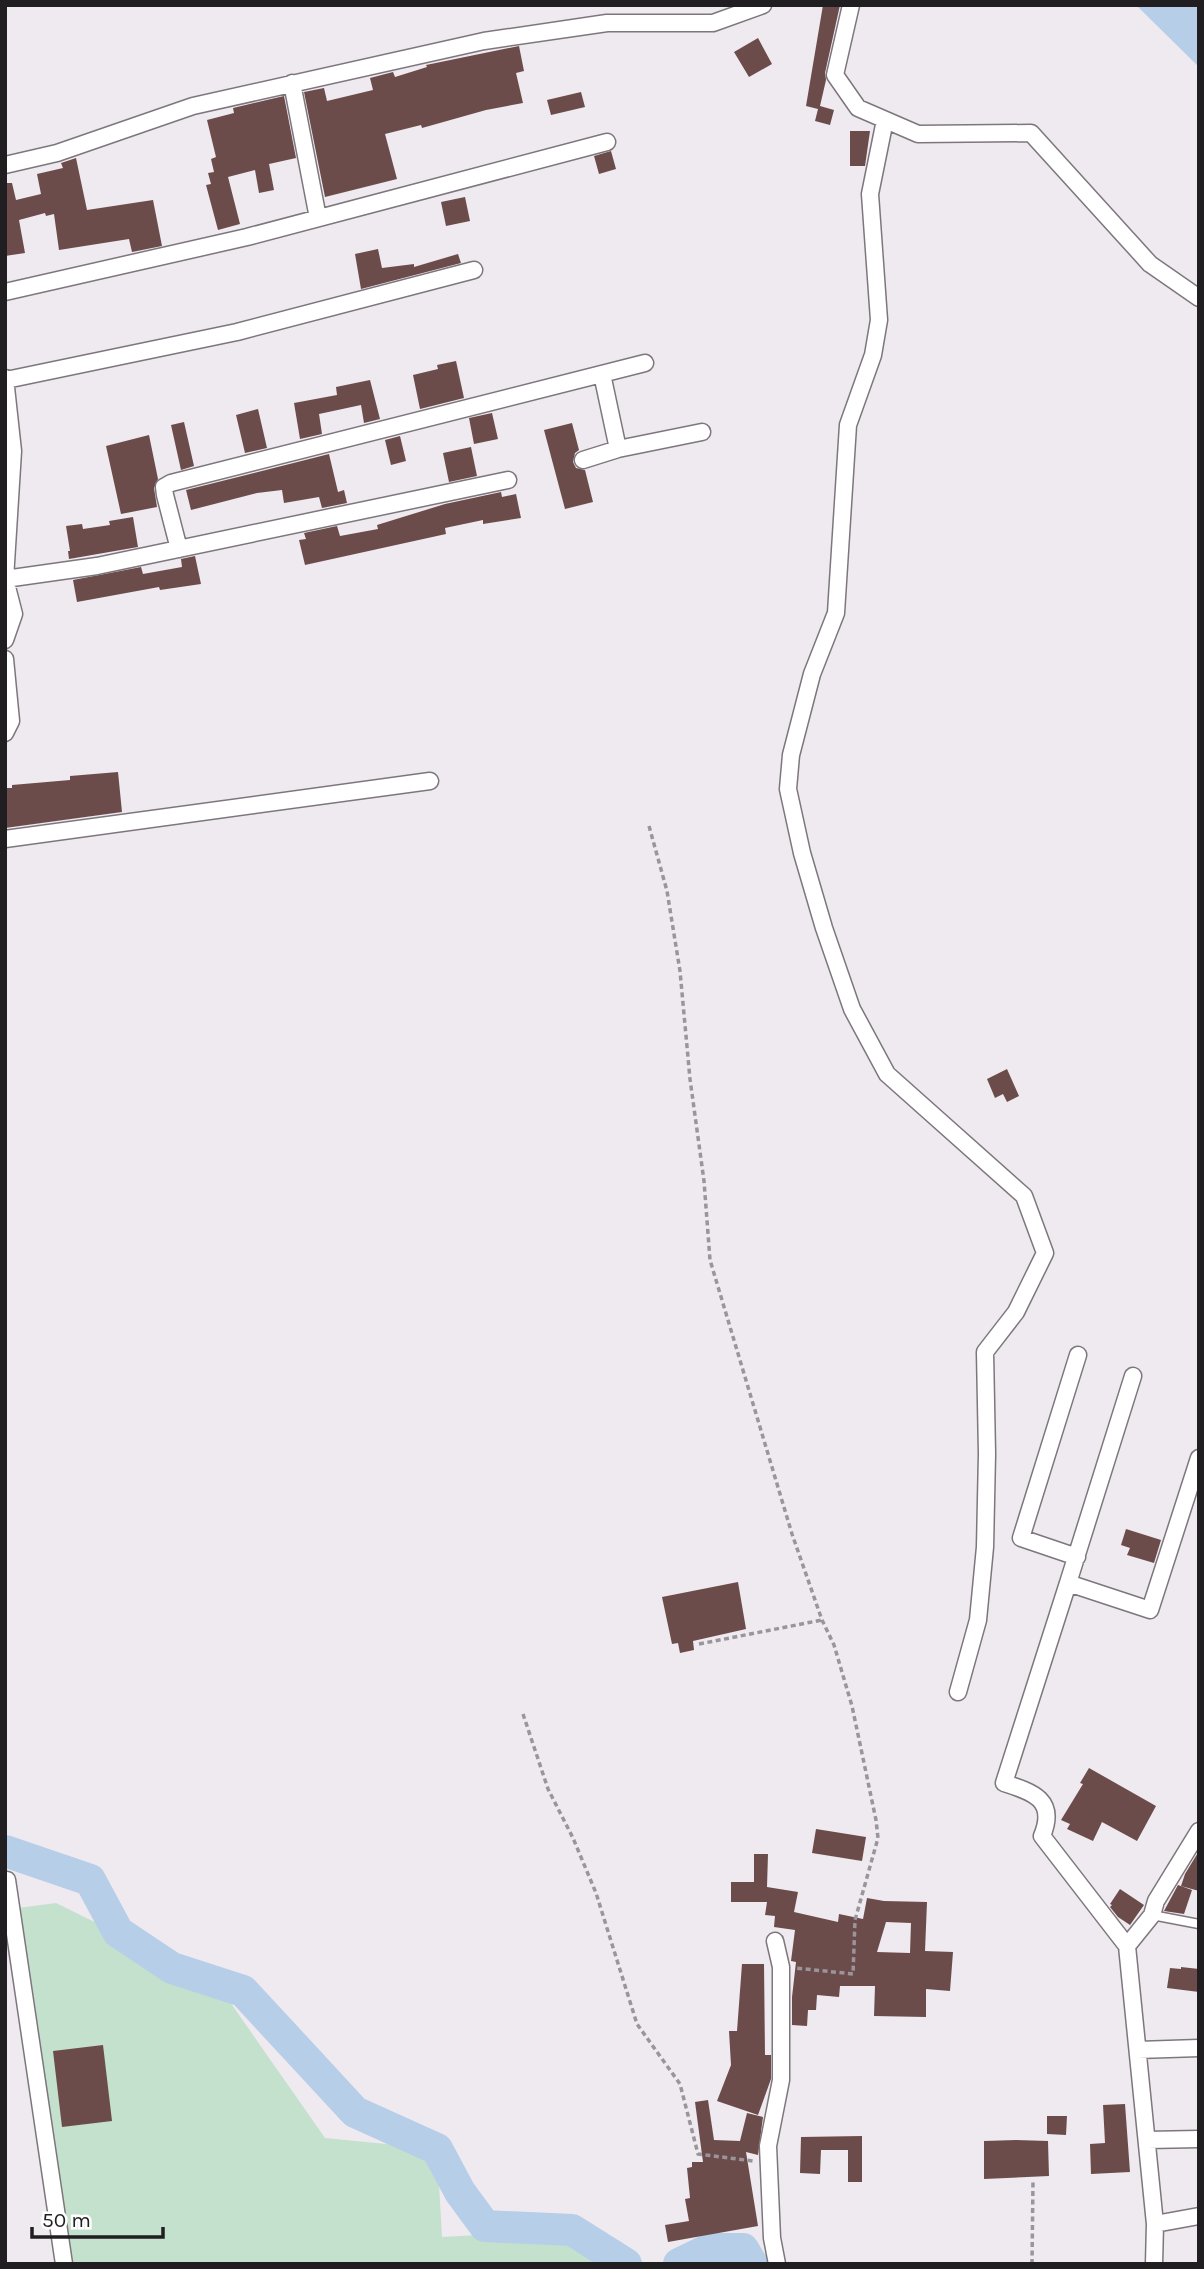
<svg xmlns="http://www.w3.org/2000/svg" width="1204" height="2269" font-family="Karla,sans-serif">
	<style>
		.green { fill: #c4e1cd }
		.water { fill: #b6cee7 }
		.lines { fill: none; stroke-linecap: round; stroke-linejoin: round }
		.river { stroke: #b6cee7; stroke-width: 32 }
		.building { fill: #6c4c4b; fill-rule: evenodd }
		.service-casing { stroke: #7d777d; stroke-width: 11 }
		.minor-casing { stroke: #7d777d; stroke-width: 19 }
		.path { stroke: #9a959b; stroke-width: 3.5; stroke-dasharray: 5 3.5; stroke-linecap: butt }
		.service { stroke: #fff; stroke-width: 8 }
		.minor { stroke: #fff; stroke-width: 16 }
	</style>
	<rect width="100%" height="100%" fill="#efe9f0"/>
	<path class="green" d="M56,1903L216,1982L325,2138L437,2149L442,2237L572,2230L622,2264H73L11,1909Z"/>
	<path class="water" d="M1136,5H1199V67Z"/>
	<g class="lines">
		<path class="river" d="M5,1851L90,1880L118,1932L172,1968L243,1991L355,2112L437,2149L460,2192L485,2226L572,2230L626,2264
			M679,2264L710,2249H743L752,2264"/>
	</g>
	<path class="building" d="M823,5H840L825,73L826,80L820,106L834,110L830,125L815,121L818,109L806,106Z
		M758,38L772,64L749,77L734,52Z
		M519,46L524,71L516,73L523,103L486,110L422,128L421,125L385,134L397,179L325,197L304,92L324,88L327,101L373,90L370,78L393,72L395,77L427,67L426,65Z
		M581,92L585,107L551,115L547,100Z
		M284,96L296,158L269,164L274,190L259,193L255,170L228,177L240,224L218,230L206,185L211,184L208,173L214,172L211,159L216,157L207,120L234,113L233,108Z
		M850,131H870L865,166H850Z
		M611,151L616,169L599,174L594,156Z
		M76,158L87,210L153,200L162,246L132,252L129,239L59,250L54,214L46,216L45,213L19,220L25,253L5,256V183H12L16,200L41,194L37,174L63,168L61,163Z
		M465,197L470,221L446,226L441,202Z
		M378,249L382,268L414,264V267L458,254L461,263L361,289L355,254Z
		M456,361L464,398L420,409L413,375L438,369L437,365Z
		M370,380L380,419L364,423L361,405L319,414L322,434L300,439L294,403L337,395L336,387Z
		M258,409L267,448L245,453L236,415Z
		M492,413L498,439L474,444L469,418Z
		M184,422L194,466L181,470L171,425Z
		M572,423L579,450L575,453L573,462L576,468L585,470L593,502L565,509L544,430Z
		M149,435L158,479L154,488L157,507L121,514L106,446Z
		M400,436L406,461L391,465L385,440Z
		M471,447L477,476L449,482L443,453Z
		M329,454L338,492L344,490L347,503L322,508L319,497L284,503L282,490L257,493L191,510L186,490Z
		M501,492L502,497L516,494L521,518L483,524V520L445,528L446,534L305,565L299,540L306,539L304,533L337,526L340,536L378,529L377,525L445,504Z
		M133,517L138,547L69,559L68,551H70L66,526L82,524L83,529L110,525L109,521Z
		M195,556L201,584L160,590L159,587L77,602L73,580L141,567L143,574L182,567L181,559Z
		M118,772L122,812L5,828V788H12V785L70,780V776Z
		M1007,1069L1019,1096L1007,1102L1003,1094L995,1098L987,1079Z
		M1126,1529L1161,1540L1154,1563L1127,1555L1130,1548L1121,1545Z
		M738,1582L746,1629L693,1641L694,1650L680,1653L678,1643L672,1644L662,1597Z
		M1089,1768L1156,1806L1137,1841L1102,1822L1093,1841L1067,1829L1070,1824L1061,1820L1083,1784L1080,1783Z
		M816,1829L866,1837L862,1861L812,1853Z
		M1199,1851V1891L1181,1886L1185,1874Z
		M754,1854H768L767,1887L798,1892L794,1912L838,1922L839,1914L863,1919L867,1898L884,1901L927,1902L925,1951L953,1952L950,1991L926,1989V2017L874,2016L875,1986H840L839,1997L817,1995L816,2010H808L807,2026L792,2025V1997L796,1962L791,1961L795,1930L774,1927L775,1916L765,1915L767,1902H731V1882H754ZM886,1922L911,1923L910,1953L877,1952Z
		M1178,1885L1192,1890L1184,1914L1164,1911Z
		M1120,1889L1144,1905L1130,1925L1118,1917L1110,1907L1112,1905L1110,1904Z
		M742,1964H764L765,2055H771V2079L758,2115L717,2101L731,2065L729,2031H737Z
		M1181,1967L1199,1969V1992L1167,1988L1170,1968L1181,1969Z
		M103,2045L112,2121L62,2127L53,2051Z
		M708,2100L714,2140L740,2141L747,2113L763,2117L758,2155L746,2152L758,2226L668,2242L665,2225L689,2221L685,2199L690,2198L687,2168L692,2167V2162H703L695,2102Z
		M1125,2104L1130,2172L1091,2174L1090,2144L1105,2143L1103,2105Z
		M1047,2116H1067L1066,2135L1047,2134Z
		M862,2136V2182H848V2150H821L820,2174L800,2173L801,2137Z
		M1016,2140L1048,2141L1049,2176L984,2179V2141Z"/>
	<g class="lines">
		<g class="service-casing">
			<path id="service" d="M1152,1915L1199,1924"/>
		</g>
		<g class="minor-casing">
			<path id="minor" d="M851,5L835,75L858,108L918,134L1031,133L1150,264L1199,298
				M292,83L318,218
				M885,120L870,194L879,320L873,355L848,425L836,613L812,674L791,755L788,789L802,853L824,928L852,1009L887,1074L1024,1196L1045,1253L1016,1312L985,1352L987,1454L985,1547L978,1620L958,1692
				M5,165L57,153L193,106L484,41L607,23H713L763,5
				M5,292L247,237L607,142
				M602,374L618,449
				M5,378L13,451L5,579L14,614L5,640
				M6,380L237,332L474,270
				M583,460L618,449L702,432
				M179,549L165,495L164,487L171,483L645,363
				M5,579L97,566L508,480
				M5,659L11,721L5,733
				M5,839L430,781
				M1077,1557L1021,1538L1078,1355
				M1068,1583L1133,1376
				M7,1880L64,2264
				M775,1941L781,1967V2080L768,2146L772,2238L777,2264
				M1127,1946L1152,1915L1156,1901L1199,1831
				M1138,2050L1199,2048
				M1147,2140L1199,2139
				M1155,2224L1199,2216
				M1154,2264L1155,2224L1127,1946L1042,1836C1057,1800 1033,1792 1004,1783L1068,1583L1150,1610L1199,1458"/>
		</g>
		<path class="path" d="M649,826L667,891L680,971L690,1079L704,1181L710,1260L792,1534L822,1620L834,1645L852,1706L876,1820L878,1838L855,1920L853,1974L795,1968
			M699,1644L822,1620
			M523,1714L548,1789L573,1838L596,1893L637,2024L680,2084L698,2154L753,2161
			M1032,2264L1033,2181"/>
		<use href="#service" class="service"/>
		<use href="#minor" class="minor"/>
	</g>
	<rect width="1204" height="2269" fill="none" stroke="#211e21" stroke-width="14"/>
	<path d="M32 2227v10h131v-10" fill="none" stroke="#211e21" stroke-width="3.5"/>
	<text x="42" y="2227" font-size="21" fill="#211e21" stroke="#ffffff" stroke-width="5" paint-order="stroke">50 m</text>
</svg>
